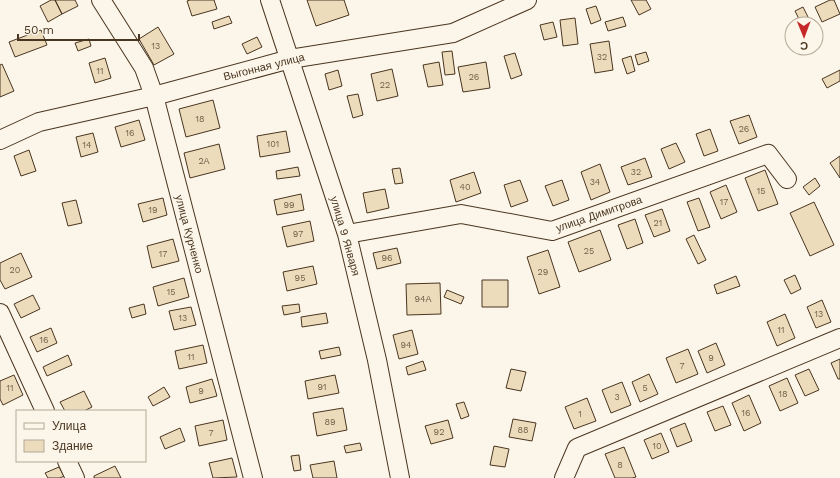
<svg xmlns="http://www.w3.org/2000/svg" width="840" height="478" font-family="'Work Sans',sans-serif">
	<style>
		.building { fill: #ecdcbc; stroke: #4a3520 }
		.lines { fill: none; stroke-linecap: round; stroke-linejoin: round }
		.minor-casing { stroke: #4a3520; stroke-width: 20 }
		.minor { stroke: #fbf6e9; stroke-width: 18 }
		.labels { text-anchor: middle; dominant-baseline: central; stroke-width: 3; stroke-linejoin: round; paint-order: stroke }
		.number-label { font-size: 9px; fill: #725f47 }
		.street-label { font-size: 11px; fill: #4a3520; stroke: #fbf6e9 }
	</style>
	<rect width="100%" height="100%" fill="#fbf6e9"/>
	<path class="building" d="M51,0H55L62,14L48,22L40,6Z
		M55,0H75L78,6L62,14Z
		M190,0H214L217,9L192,16L187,1Z
		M307,0H344L349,15L316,26Z
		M631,0H646L651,9L639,15Z
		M830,0H834L840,14L822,22L815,7Z
		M596,6L601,20L591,24L586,9Z
		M803,7L809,19L801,23L795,11Z
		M229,16L232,23L214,29L212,22Z
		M623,17L626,26L608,31L605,22Z
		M575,18L578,44L563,46L560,20Z
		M553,22L557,37L544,40L540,25Z
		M158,27L174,54L154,65L139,39Z
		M41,30L47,45L15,57L9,42Z
		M257,37L262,47L247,54L242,44Z
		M89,39L91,46L78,51L75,43Z
		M609,41L613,70L595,73L590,44Z
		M452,51L455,74L445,75L442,52Z
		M646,52L649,61L638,65L635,55Z
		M515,53L522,75L511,79L504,56Z
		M631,56L635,71L627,74L622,59Z
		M105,58L111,78L95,83L89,63Z
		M439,62L443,85L428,87L423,65Z
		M486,62L490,88L463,92L458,67Z
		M2,64L14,91L0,97V65Z
		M392,69L398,96L377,101L371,74Z
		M338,70L342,86L329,90L325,74Z
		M840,70V81L827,88L822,79Z
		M358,94L363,115L353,118L347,96Z
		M213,100L220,128L186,137L179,109Z
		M749,115L757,137L739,144L730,121Z
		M139,120L145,140L121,147L115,127Z
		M710,129L718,151L704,156L696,134Z
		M286,131L290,152L260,157L257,136Z
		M93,133L98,152L81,157L76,137Z
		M676,143L685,162L669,169L661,149Z
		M219,144L225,169L190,178L184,153Z
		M29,150L36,171L21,176L14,156Z
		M840,156V178L830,163Z
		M645,158L652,177L628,185L621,167Z
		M600,164L610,192L591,200L581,172Z
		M298,167L300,176L277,179L276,171Z
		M400,168L403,183L395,184L392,169Z
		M765,170L778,204L758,211L745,178Z
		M474,172L481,193L456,202L450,180Z
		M815,178L820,186L809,195L803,187Z
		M520,180L528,201L511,207L504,185Z
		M562,180L569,200L553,206L545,186Z
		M726,185L737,212L721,219L710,192Z
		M385,189L389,208L367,213L363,193Z
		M301,194L304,210L277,215L274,200Z
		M163,198L167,215L143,222L138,204Z
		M699,198L710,227L698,231L687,202Z
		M76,200L82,223L68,226L62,203Z
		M814,202L834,245L810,256L790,213Z
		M662,209L670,231L654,237L645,215Z
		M635,219L643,243L627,249L618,225Z
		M310,221L314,241L287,247L282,227Z
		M600,230L611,260L579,272L568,242Z
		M694,235L706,260L698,264L686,239Z
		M173,239L179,261L152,268L147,246Z
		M397,248L401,263L377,269L373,253Z
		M548,250L560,287L539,294L527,257Z
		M21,253L32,277L5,289L0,280V263Z
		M313,266L317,284L287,291L283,272Z
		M795,275L801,289L791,294L784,280Z
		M736,276L740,286L717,294L714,285Z
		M184,278L189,297L158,306L153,287Z
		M482,280H508V307H482Z
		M440,283L441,314L407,315L406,284Z
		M447,290L464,297L461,304L444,297Z
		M33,295L40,309L21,318L14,304Z
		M822,300L831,322L816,328L807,307Z
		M144,304L146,314L132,318L129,308Z
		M299,304L300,312L284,315L282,306Z
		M191,307L196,325L174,330L169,311Z
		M326,313L328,323L302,327L301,317Z
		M785,314L795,338L777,346L767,322Z
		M51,328L57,343L37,352L30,337Z
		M412,330L418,354L399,359L393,335Z
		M716,343L725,365L707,373L698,351Z
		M203,345L207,363L179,369L175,351Z
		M339,347L341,355L321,359L319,351Z
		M688,349L698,374L676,383L666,358Z
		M68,355L72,365L47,376L43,367Z
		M840,359V379H838L831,363Z
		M423,361L426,370L408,375L406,367Z
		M511,369L526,372L521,391L506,388Z
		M809,369L819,390L805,396L795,375Z
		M649,374L658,394L640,402L632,382Z
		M14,375L23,395L3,405L0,399V381Z
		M335,375L339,393L308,399L305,381Z
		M787,378L798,403L780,411L769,386Z
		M212,379L217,396L190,403L186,387Z
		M622,382L631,405L611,413L602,390Z
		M164,387L170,397L153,406L148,397Z
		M84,391L92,407L84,411H65L60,402Z
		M749,395L761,423L744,431L732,403Z
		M587,398L596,421L574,429L565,407Z
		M464,402L469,416L461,419L456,404Z
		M723,406L731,425L715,431L707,412Z
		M343,408L347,430L317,436L313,413Z
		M513,419L536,423L532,441L509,437Z
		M223,420L227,440L199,446L195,426Z
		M448,420L453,438L431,444L425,426Z
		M685,423L692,441L677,447L670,429Z
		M180,428L185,441L165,449L160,437Z
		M661,433L669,452L652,459L644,440Z
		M360,443L362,450L346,453L344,446Z
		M494,446L509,449L505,467L490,465Z
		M624,447L636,477L632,478H615L605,454Z
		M299,455L301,470L294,471L291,456Z
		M232,458L237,477L213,478L209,463Z
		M334,461L337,478H313L310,465Z
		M115,466L121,478H94V476Z
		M59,467L64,476L60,478H48L45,473Z"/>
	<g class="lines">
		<g class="minor-casing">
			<path id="minor" d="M101,0L144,68L154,96L253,478
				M270,0L347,234L377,360L400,478
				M0,140L39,122L154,96L290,59L453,33L527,0
				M347,234L461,214L552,231L768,154L787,179
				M0,313L45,411
				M67,461L75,478
				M564,478L577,448L840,338"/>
		</g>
		<use href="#minor" class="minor"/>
	</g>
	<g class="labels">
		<g class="number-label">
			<text x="156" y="46">13</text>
			<text x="602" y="57">32</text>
			<text x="100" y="71">11</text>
			<text x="474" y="77">26</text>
			<text x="385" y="85">22</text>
			<text x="200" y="119">18</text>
			<text x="744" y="129">26</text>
			<text x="130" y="133">16</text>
			<text x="273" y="144">101</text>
			<text x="87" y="145">14</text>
			<text x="204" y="161">2А</text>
			<text x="636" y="172">32</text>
			<text x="595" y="182">34</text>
			<text x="465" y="187">40</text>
			<text x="761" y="191">15</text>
			<text x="724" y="202">17</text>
			<text x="289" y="205">99</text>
			<text x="153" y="210">19</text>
			<text x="658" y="223">21</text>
			<text x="298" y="234">97</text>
			<text x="589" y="251">25</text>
			<text x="163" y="254">17</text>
			<text x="387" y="258">96</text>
			<text x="15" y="270">20</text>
			<text x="543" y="272">29</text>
			<text x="300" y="278">95</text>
			<text x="171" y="292">15</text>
			<text x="423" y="299">94А</text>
			<text x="819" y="314">13</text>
			<text x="183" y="318">13</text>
			<text x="781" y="330">11</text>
			<text x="44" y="340">16</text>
			<text x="406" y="345">94</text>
			<text x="191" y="357">11</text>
			<text x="711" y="358">9</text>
			<text x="682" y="366">7</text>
			<text x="322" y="387">91</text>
			<text x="10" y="388">11</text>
			<text x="645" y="388">5</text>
			<text x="201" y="391">9</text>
			<text x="783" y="394">18</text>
			<text x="617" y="397">3</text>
			<text x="746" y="413">16</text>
			<text x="580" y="414">1</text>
			<text x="330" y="422">89</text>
			<text x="523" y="430">88</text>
			<text x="439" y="432">92</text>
			<text x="211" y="433">7</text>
			<text x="657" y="446">10</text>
			<text x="620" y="465">8</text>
		</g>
		<g class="street-label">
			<text transform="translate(264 67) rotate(-14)">Выгонная улица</text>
			<text transform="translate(599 214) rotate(-19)">улица Димитрова</text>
			<text transform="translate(189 234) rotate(75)">улица Курченко</text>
			<text transform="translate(345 236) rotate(74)">улица 9 Января</text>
		</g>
	</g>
	<rect x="16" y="410" width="130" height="52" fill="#fbf6e9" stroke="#b4a999"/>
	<rect x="24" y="423" width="20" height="6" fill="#fbf6e9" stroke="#b4a999"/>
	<text x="52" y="430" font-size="12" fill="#4a3520">Улица</text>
	<rect x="24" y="440" width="20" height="12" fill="#ecdcbc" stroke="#b4a999"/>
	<text x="52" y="450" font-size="12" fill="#4a3520">Здание</text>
	<g transform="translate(804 36) rotate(179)"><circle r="19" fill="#fbf6e9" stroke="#b4a999"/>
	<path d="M0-3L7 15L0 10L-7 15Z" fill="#c62828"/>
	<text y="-6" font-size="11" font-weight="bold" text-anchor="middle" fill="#4a3520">С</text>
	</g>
	<path d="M18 34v6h121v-6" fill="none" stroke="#4a3520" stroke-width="2"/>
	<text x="24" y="34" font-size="12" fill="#4a3520" stroke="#fbf6e9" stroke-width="3" paint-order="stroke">50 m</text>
</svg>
